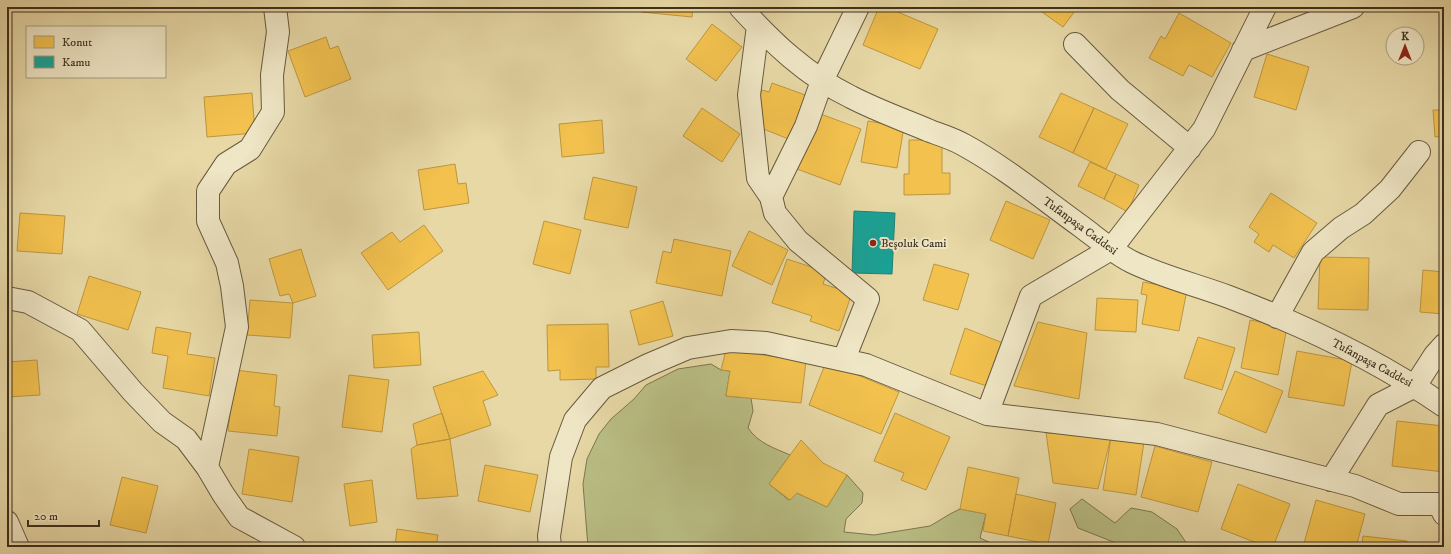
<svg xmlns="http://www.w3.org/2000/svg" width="1451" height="554" font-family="'IM FELL DW Pica',serif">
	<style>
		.green { fill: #b9be84; stroke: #7c7751 }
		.homes { fill: #f2c14e; stroke: #bc9640 }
		.public { fill: #17a398; stroke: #238073 }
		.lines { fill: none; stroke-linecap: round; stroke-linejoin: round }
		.minor-casing { stroke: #685a40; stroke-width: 24 }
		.minor { stroke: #efe6c5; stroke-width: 22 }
		.poi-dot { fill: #8f2418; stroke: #efe6c5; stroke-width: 1.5 }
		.labels { text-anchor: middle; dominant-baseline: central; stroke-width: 4; stroke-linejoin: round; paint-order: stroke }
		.street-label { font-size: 12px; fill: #3e301e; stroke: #efe6c5 }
		.poi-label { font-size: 12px; fill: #3e301e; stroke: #efe6c5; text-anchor: start }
	</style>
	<rect width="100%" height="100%" fill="#e7d8a6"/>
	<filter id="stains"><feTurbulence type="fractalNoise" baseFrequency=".005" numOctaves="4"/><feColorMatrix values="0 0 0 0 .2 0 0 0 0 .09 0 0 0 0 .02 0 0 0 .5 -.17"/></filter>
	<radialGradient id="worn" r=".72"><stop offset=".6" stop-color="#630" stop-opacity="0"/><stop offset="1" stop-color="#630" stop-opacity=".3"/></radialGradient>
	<path class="green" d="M711,364L721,370L730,371L726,396L751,398L753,411L748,428C758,443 774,448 790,455L769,484L789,500L797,493L827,507L847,475L863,493L862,503L846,519L844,532L874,535L930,526L950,514L960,509L986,514L980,538L991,543L1006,547H588L583,484L587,459L599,434L611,419L634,399L646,385L678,369Z
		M1082,499L1115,523L1131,508L1152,512L1177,529L1189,547H1122L1121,545L1078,528L1070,509Z"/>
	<path class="homes" d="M641,7H693L692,17L641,12Z
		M879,7H886L938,29L920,69L863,45Z
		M1035,7H1078L1063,27Z
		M1179,13L1231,43L1212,77L1189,65L1183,76L1149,58L1161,36L1165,39Z
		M712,24L742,47L716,81L686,59Z
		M326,37L330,49L338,46L351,79L305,97L288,51Z
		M1267,54L1309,67L1296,110L1254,97Z
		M772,83L808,96L791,140L761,128L757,122L762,107L756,105L762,90L769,92Z
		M252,93L255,133L207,137L204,97Z
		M1061,93L1094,108L1073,153L1039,137Z
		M1443,97H1444V136L1435,137L1433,110H1443Z
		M702,108L740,134L722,162L683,136Z
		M1094,108L1128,124L1106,169L1073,153Z
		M818,113L861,129L840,185L797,169Z
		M602,120L604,153L562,157L559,124Z
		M868,121L904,127L897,168L861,162Z
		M909,140H942V173H950V194L904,195V174H909Z
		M1090,162L1116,174L1104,199L1078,186Z
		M455,164L458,184L466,183L469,203L424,210L418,170Z
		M1116,174L1139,185L1128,212L1104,199Z
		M593,177L637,187L628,228L584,219Z
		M1271,193L1317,223L1294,258L1273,245L1269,252L1254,242L1259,234L1249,227Z
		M1006,201L1050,220L1033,259L990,240Z
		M20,213L65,216L62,254L17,251Z
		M544,221L581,230L570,274L533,264Z
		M424,225L443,251L388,290L361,253L392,232L400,242Z
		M749,231L788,250L772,285L732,266Z
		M674,239L731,251L722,296L656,283L663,251L671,253Z
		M301,249L316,296L293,303L289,294L280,296L269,259Z
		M1320,257L1369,258L1368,310L1318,309Z
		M787,259L827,272L823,284L852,293L839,331L810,321L812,316L772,303Z
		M934,264L969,274L958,310L923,300Z
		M1423,270L1444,272V314L1420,312Z
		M89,276L141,292L128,330L77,314Z
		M1143,282L1187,290L1179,331L1142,324L1147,295L1141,294Z
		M1097,298L1138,300L1136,332L1095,330Z
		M250,300L293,303L290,338L247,335Z
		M663,301L673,336L639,345L630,311Z
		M7,314H11L9,330H7Z
		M1250,320L1287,327L1278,375L1241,368Z
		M1038,322L1087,333L1079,399L1014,386Z
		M608,324L609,367H596V379L560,380V370L548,371L547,325Z
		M156,327L191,333L187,354L215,358L209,396L163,388L168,356L152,353Z
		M965,328L1003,343L987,386L950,374Z
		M419,332L421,365L374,368L372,335Z
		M1198,337L1235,348L1222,390L1184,378Z
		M726,350L806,361L801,403L726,396L730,371L721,370Z
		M1297,351L1352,361L1344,406L1288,397Z
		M37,360L40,395L7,397V362Z
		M826,362L899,392L881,434L809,405Z
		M235,370L277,375L274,406L280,407L277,436L228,431Z
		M483,371L498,395L483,401L491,425L450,439L433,387Z
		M1235,371L1283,391L1266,433L1218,413Z
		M349,375L389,380L382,432L342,427Z
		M442,413L450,439L417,445L413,424Z
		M895,413L950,437L926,490L901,480L904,473L874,461Z
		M1397,421L1444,426V472L1392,466Z
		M1046,433L1111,437L1098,489L1053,483Z
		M1111,437L1144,442L1136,495L1103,490Z
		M450,439L458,496L417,499L411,449L417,445Z
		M801,440L823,463L847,475L827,507L797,493L790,500L769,484Z
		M1155,446L1212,462L1198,512L1141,497Z
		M249,449L299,457L292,502L242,494Z
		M485,465L538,475L530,512L478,501Z
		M968,467L1019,478L1008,536L983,531L986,514L960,509Z
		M122,477L158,486L146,533L110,525Z
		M372,480L377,522L350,526L344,484Z
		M1238,484L1290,504L1273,547H1267L1221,529Z
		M1016,494L1056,503L1048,544L1008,536Z
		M1316,500L1365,514L1356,547H1303Z
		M397,529L438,535L436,547H395Z
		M1363,536L1407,541V547H1362Z"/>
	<path class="public" d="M854,211L895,213L892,274L852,273Z"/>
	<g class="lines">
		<g class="minor-casing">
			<path id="minor" d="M740,7C773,43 806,75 851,97C876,110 904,120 930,131C941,135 954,139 964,145C1006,168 1043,199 1082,227C1098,239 1114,253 1132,262C1163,277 1197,285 1229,297C1303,325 1379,361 1444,406
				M758,26L749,95L758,178L771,197
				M1075,44L1120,90L1190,148
				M1243,50L1353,7
				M7,298L28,302L80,330L133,392L162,422L186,439L207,467L223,494L239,517L294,547
				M1277,317L1313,252L1341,228L1363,214L1390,189L1419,152
				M844,359L868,299L798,241L775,213L771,197L806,126L822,81L858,7
				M987,414L1031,296L1111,249L1204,129L1265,7
				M207,467L237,327L232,286L227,263L208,221V191L226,164L250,149L273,112L272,75L278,32L275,7
				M1331,480L1378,405L1415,386L1435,355L1444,345
				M7,522L18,547
				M550,547L549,536L561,457L575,420L602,388L648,365L688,348L731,341L766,343L866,365L987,414L1157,434L1355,486L1399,504H1439L1444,514"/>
		</g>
		<use href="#minor" class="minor"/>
	</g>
	<circle class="poi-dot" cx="873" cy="243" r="4"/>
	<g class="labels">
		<g class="street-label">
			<text transform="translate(1080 226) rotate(36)">Tufanpaşa Caddesi</text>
			<text transform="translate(1372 363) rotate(28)">Tufanpaşa Caddesi</text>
		</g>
		<g class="poi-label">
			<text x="881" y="243">Beşoluk Cami</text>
		</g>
	</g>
	<rect width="1451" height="554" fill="none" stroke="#e7d8a6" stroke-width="24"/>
	<rect x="8" y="8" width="1435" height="538" fill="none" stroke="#3e301e" stroke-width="2"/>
	<rect x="12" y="12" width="1427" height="530" fill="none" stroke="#3e301e"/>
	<rect x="26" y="26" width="140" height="52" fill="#efe6c5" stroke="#a89d82"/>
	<rect x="34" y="36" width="20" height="12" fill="#f2c14e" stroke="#a89d82"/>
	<text x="62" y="46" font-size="12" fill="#3e301e">Konut</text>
	<rect x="34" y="56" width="20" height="12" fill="#17a398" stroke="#a89d82"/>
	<text x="62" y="66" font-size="12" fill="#3e301e">Kamu</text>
	<g transform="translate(1405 46)"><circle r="19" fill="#efe6c5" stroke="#a89d82"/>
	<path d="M0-3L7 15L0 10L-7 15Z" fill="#8f2418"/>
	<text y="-6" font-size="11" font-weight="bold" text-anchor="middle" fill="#3e301e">K</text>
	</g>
	<path d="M28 520v6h71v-6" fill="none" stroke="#3e301e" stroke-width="2"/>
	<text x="34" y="520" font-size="12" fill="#3e301e" stroke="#efe6c5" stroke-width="3" paint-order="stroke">20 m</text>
	<rect width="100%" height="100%" filter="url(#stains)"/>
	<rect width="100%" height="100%" fill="url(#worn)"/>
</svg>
